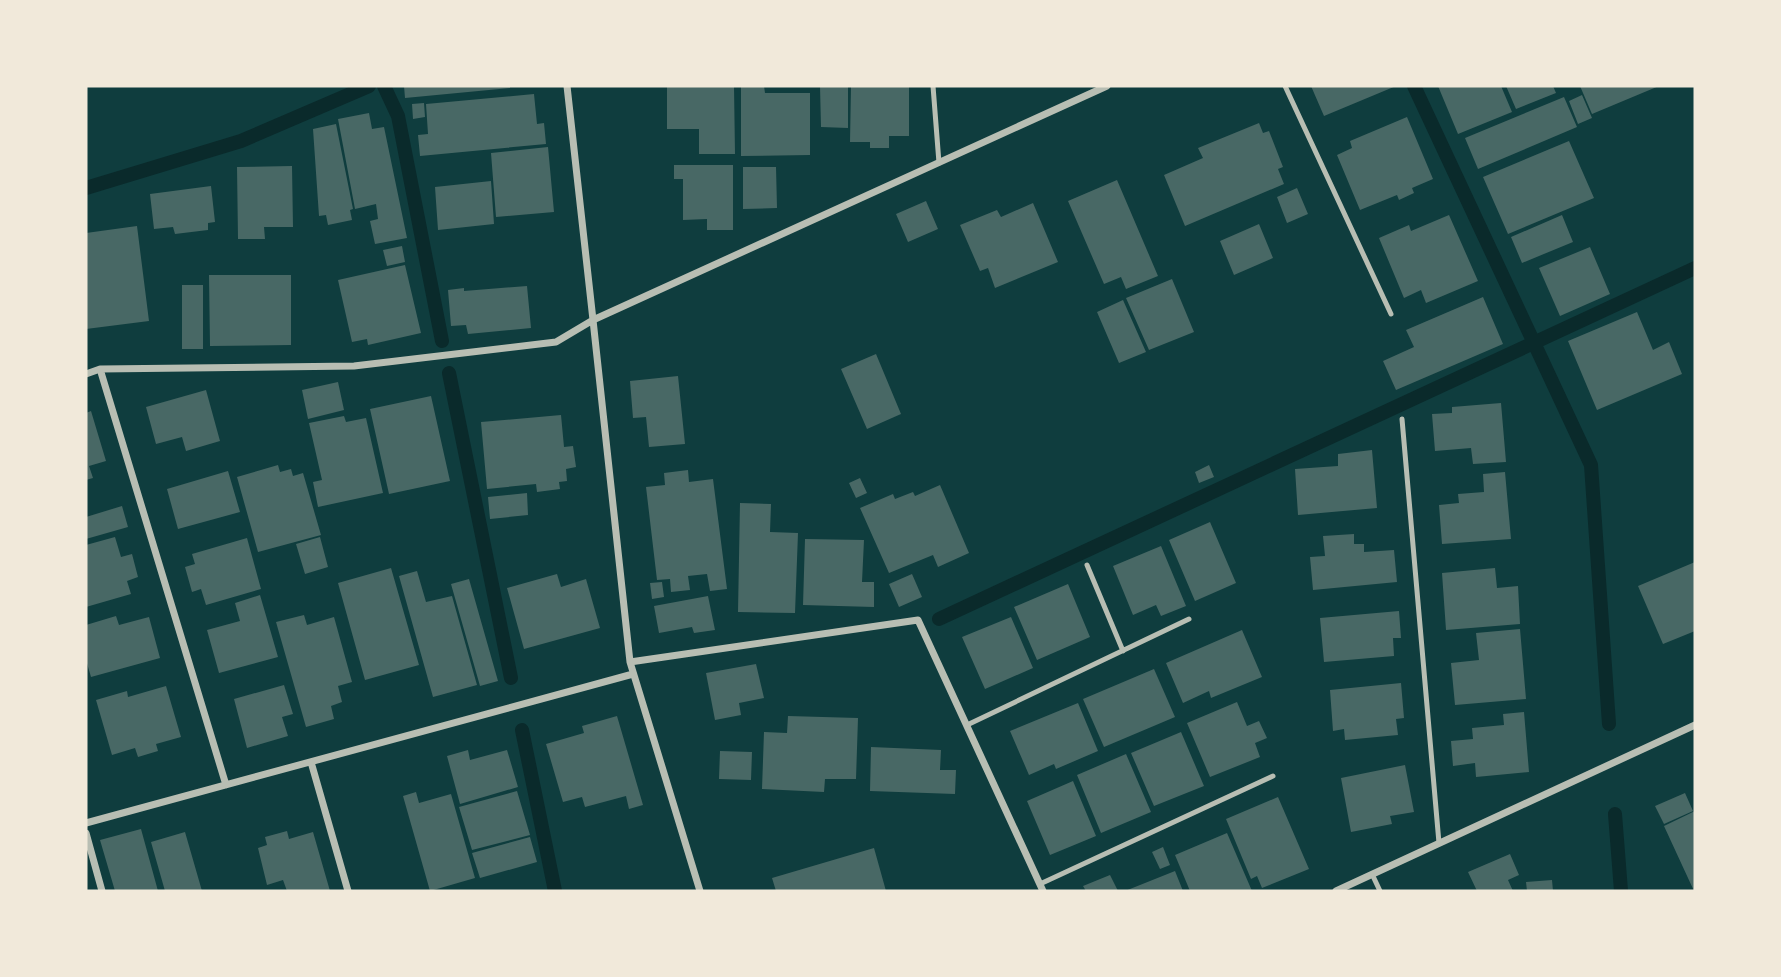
<svg xmlns="http://www.w3.org/2000/svg" width="1781" height="977" font-family="'Asap Condensed',sans-serif">
	<style>
		.lines { fill: none; stroke-linecap: round; stroke-linejoin: round }
		.stream { stroke: #0a2a2b; stroke-width: 14 }
		.building { fill: #486865 }
		.service { stroke: #b8beb3; stroke-width: 5 }
		.minor { stroke: #b8beb3; stroke-width: 7 }
	</style>
	<rect width="100%" height="100%" fill="#0f3d3e"/>
	<g class="lines">
		<path class="stream" d="M384,86L398,116L442,341
			M1414,86L1591,465L1609,724
			M86,188L241,141L369,86
			M449,373L511,678
			M939,619L1695,268
			M522,730L555,891
			M1615,814L1621,891"/>
	</g>
	<path class="building" d="M404,86H510V88L405,98Z
		M667,86H734L735,154H699V129H667Z
		M741,86H764L765,93H810V155L741,156Z
		M820,86H848V128L821,127Z
		M851,86H909V136H889V148H870V142H850Z
		M1311,86H1396L1324,116Z
		M1438,86H1501L1512,112L1458,134Z
		M1506,86H1553L1556,93L1516,109Z
		M1580,86H1659L1592,114Z
		M534,94L537,124L544,123L546,144L420,156L418,135L428,134L426,104Z
		M1582,95L1592,118L1578,124L1569,101Z
		M1564,97L1577,127L1478,169L1465,138Z
		M424,103L425,117L413,119L412,104Z
		M369,113L372,129L384,127L407,238L375,244L370,221L378,219L376,204L355,209L338,119Z
		M1407,117L1433,179L1412,188L1414,193L1399,200L1397,195L1360,210L1337,155L1352,148L1350,141Z
		M1259,123L1263,133L1269,131L1283,167L1278,169L1284,184L1185,226L1164,175L1203,158L1198,148Z
		M336,124L353,209L350,210L352,220L328,225L326,215L319,216L313,129Z
		M1569,141L1594,198L1508,234L1483,177Z
		M548,147L554,212L496,217L491,153Z
		M674,165H733V230H707V219L683,220V179H674Z
		M292,166L293,227H264L265,239H238L237,167Z
		M743,167H776L777,208L743,209Z
		M1117,180L1158,276L1126,289L1121,277L1104,284L1068,201Z
		M491,181L494,224L438,230L435,187Z
		M211,186L215,222L208,223V230L175,234L173,227L154,229L150,194Z
		M1297,188L1308,214L1287,223L1277,197Z
		M926,201L938,229L908,242L896,214Z
		M1033,203L1058,262L995,288L988,268L980,271L960,225L997,210L1001,217Z
		M1449,215L1478,281L1426,303L1421,290L1404,298L1379,238L1409,225L1411,231Z
		M1562,215L1573,242L1522,263L1511,237Z
		M1259,224L1273,258L1234,275L1220,241Z
		M137,226L149,321L86,329V233Z
		M402,246L405,262L387,266L383,250Z
		M1590,247L1610,294L1560,316L1539,268Z
		M405,265L421,333L368,345L367,339L352,342L338,280Z
		M209,275H291V345L210,346Z
		M1172,279L1194,332L1149,350L1126,298Z
		M182,285H203V349H182Z
		M527,286L531,328L468,334L466,325L451,326L448,290L464,288V291Z
		M1483,297L1503,344L1396,390L1383,361L1414,347L1406,330Z
		M1123,300L1146,352L1119,363L1097,312Z
		M1637,312L1653,350L1669,342L1682,374L1597,410L1568,341Z
		M876,354L901,414L867,429L841,369Z
		M678,376L685,444L649,447L646,417L633,418L630,381Z
		M338,382L344,410L308,419L302,390Z
		M206,390L220,441L186,451L182,437L156,444L146,407Z
		M431,396L450,481L389,494L370,409Z
		M1501,403L1506,462L1473,464L1471,448L1435,451L1432,414L1452,413V407Z
		M91,411L106,461L89,466L93,478L86,480V413Z
		M561,415L564,447L573,446L576,467L566,469L567,481L559,482L560,489L537,492L536,484L487,489L481,422Z
		M344,416L346,422L366,418L383,493L318,507L313,482L322,480L309,423Z
		M1372,450L1377,508L1298,515L1295,469L1338,466V454Z
		M278,465L280,472L291,469L293,476L303,473L321,535L258,552L237,477Z
		M1209,465L1214,477L1199,483L1195,472Z
		M688,470L689,482L713,479L727,589L710,591L707,574L688,576L690,590L671,592L670,579L657,580L646,487L665,485L664,473Z
		M228,471L240,512L178,529L167,489Z
		M1505,472L1511,539L1442,544L1439,505L1459,503L1458,494L1484,492L1483,474Z
		M860,478L867,493L856,498L849,483Z
		M940,485L969,553L938,567L933,555L889,573L860,508L893,494L895,499L913,492L915,496Z
		M527,493L528,515L490,519L488,497Z
		M740,503L771,504L770,532L798,533L795,613L738,612Z
		M122,506L128,527L86,539V517Z
		M1210,522L1236,583L1195,601L1169,540Z
		M1354,534V544H1364V552L1394,550L1397,582L1313,590L1310,557L1325,556L1323,536Z
		M115,537L121,557L132,554L138,577L127,581L131,594L86,607V545Z
		M320,537L328,567L305,574L296,544Z
		M247,538L261,589L206,605L201,589L192,592L185,567L195,564L192,554Z
		M805,539L864,540L862,582H874V607L803,605Z
		M1161,546L1186,606L1161,616L1156,605L1133,615L1113,566Z
		M1695,562V631L1663,644L1638,586Z
		M391,568L419,665L365,680L338,583Z
		M1495,568L1497,588L1518,586L1520,624L1446,630L1442,573Z
		M417,571L426,602L452,596L477,685L433,697L399,576Z
		M557,574L561,587L586,579L600,628L524,649L507,588Z
		M912,574L922,597L899,607L889,584Z
		M469,579L498,681L480,686L451,584Z
		M662,582L664,597L652,599L650,583Z
		M1068,584L1090,637L1037,660L1014,607Z
		M260,595L278,657L219,673L207,630L240,621L235,603Z
		M708,596L715,630L694,633L692,627L659,633L654,606Z
		M1399,611L1401,638H1393L1394,656L1324,662L1320,618Z
		M304,615L307,625L334,617L352,682L338,686L342,702L331,706L334,719L306,727L276,622Z
		M116,616L119,625L149,617L160,658L91,677L86,660V625Z
		M1011,617L1033,668L985,689L962,637Z
		M1520,629L1526,699L1455,705L1451,663L1479,660L1476,633Z
		M1242,630L1262,677L1211,698L1209,691L1183,703L1166,663Z
		M756,664L764,698L739,703L741,715L715,720L706,673Z
		M1154,669L1175,717L1104,747L1083,699Z
		M1401,683L1404,718L1396,719L1398,735L1345,740L1344,729L1333,731L1330,690Z
		M284,685L293,714L282,717L288,736L247,748L234,699Z
		M166,686L181,737L156,744L158,751L138,757L135,748L112,755L96,700L127,691L128,697Z
		M1237,702L1247,726L1259,721L1267,738L1255,743L1260,757L1210,777L1187,723Z
		M1078,703L1098,751L1056,769L1054,764L1029,775L1010,731Z
		M1524,712L1529,772L1476,777L1475,763L1453,766L1451,741L1473,739L1472,728L1504,725L1503,714Z
		M617,716L643,805L629,809L626,796L585,807L582,797L563,802L546,744L584,733L582,726Z
		M788,716L858,718L856,779H825L824,792L762,789L764,732L787,733Z
		M1181,732L1204,786L1154,806L1131,753Z
		M871,747L941,750L940,770H956L955,794L870,791Z
		M468,750L470,760L507,750L518,787L460,804L447,756Z
		M720,751L752,752L751,780L719,779Z
		M1126,754L1151,812L1101,833L1077,775Z
		M1405,765L1414,812L1390,816L1392,824L1351,832L1341,778Z
		M1073,781L1096,836L1050,855L1027,801Z
		M517,791L530,835L472,850L459,807Z
		M416,792L419,803L451,794L475,878L430,891L403,796Z
		M1685,793L1693,811L1664,824L1655,806Z
		M1278,797L1309,869L1262,888L1257,876L1251,879L1226,819Z
		M1695,811V891H1694L1664,826Z
		M141,829L158,891H115L100,840Z
		M287,831L289,839L313,832L330,891H287L283,880L267,885L258,848L267,845L265,837Z
		M185,832L202,891H165L151,842Z
		M1227,833L1252,891H1190L1175,855Z
		M530,837L537,862L480,878L472,853Z
		M1163,847L1170,865L1160,869L1152,852Z
		M874,848L886,891H776L772,878Z
		M1510,854L1519,875L1508,880L1513,891H1477L1468,872Z
		M1175,871L1183,891H1125Z
		M1110,875L1118,891H1086L1083,886Z
		M1552,880L1553,891H1527L1526,882Z"/>
	<g class="lines">
		<path class="service" d="M933,86L939,163
			M1285,86L1391,314
			M1402,419L1439,843
			M1087,565L1123,651
			M967,725L1189,619
			M1372,874L1380,891
			M1040,884L1273,776"/>
		<path class="minor" d="M567,86L593,320L630,662L700,891
			M100,369L226,785
			M86,374L100,369L354,366L556,342L593,320L1107,86
			M630,662L918,620L1043,891
			M311,762L348,891
			M86,823L633,674
			M86,833L102,891
			M1336,891L1695,725"/>
	</g>
	<rect width="1781" height="977" fill="none" stroke="#f1e9da" stroke-width="175"/>
</svg>
